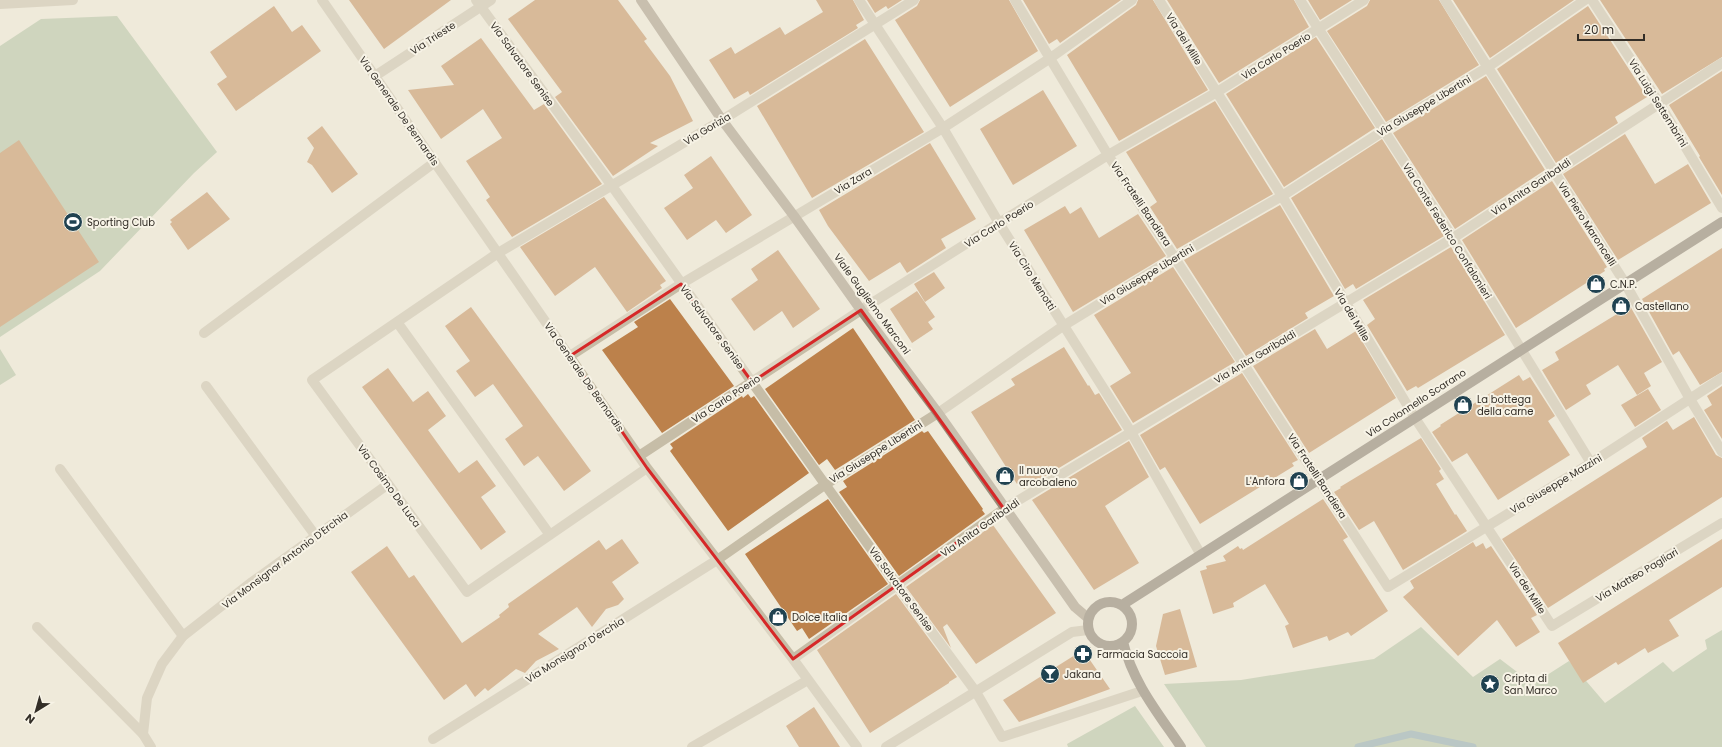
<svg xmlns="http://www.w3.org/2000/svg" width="1722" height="747" font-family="Poppins,sans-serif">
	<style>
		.green { fill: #a9bd9b }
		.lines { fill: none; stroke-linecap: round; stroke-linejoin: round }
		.stream { stroke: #7b9daa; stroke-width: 7 }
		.building { fill: #bc814b }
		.lane { stroke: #c6bda7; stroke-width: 10 }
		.street { stroke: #c6bda7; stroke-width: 10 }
		.secondary { stroke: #998c78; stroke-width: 10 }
		.primary { stroke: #746859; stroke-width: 10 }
		.marked { fill: none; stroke: #d62828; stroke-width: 3; stroke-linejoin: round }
		.labels { text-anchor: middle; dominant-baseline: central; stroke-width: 4; stroke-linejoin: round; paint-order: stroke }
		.street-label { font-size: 10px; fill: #332e27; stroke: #f7f3e6 }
		.poi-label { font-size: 10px; fill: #332e27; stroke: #f7f3e6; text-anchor: start }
	</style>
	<rect width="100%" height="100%" fill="#efeada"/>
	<path class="green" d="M117,16L217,152L194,173L100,271L0,337V46L41,19Z
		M0,349L16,375L0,385Z
		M1421,627L1473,677L1500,659L1533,684L1569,661L1605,703L1663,662L1673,672L1707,649L1705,640L1722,630V747H1206L1164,684L1241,680L1374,659Z
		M1135,706L1164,747H1068L1067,744Z"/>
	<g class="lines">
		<path class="stream" d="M1358,747L1411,734L1473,747"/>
	</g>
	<path class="building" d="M349,0H451L384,49Z
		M535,0H618L647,39L644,41L670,76L693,121L650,143L658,146L613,176L555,97L562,92L508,19Z
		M816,0H853L864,20L856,25L858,28L750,95L748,91L734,99L709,60L731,47L735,54L780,27L785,35L823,12Z
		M867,0H902L888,9L886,6L875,13Z
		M920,0H1009L1038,51L950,107L895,20L917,6Z
		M1023,0H1121L1060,43L1057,39L1049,44Z
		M1138,0H1153L1208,90L1119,141L1067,55L1136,5Z
		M1167,0H1294L1309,27L1219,83Z
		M1308,0H1352L1320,20Z
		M1370,0H1439L1479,65L1386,122L1327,31L1367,6Z
		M1453,0H1574L1490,58Z
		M1600,0H1722V57L1662,94Z
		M274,6L292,32L302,25L321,51L236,111L217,84L227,77L210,52Z
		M1588,6L1647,97L1615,117L1618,123L1556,163L1497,69Z
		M1316,37L1375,128L1284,187L1226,94Z
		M481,38L534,110L544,104L602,184L512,237L486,200L490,197L466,161L502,138L483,109L441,139L408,90L454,85L441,66Z
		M865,39L924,132L812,198L757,106Z
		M1722,71V195L1699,157L1700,156L1669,105Z
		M1486,76L1545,170L1455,229L1393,133Z
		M1043,90L1077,146L1013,185L980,129Z
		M1215,101L1273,194L1177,249L1150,207L1157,202L1126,152Z
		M322,126L358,174L332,193L312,165L307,162L314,148L307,138Z
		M1625,134L1655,184L1688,164L1711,203L1618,260L1563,174Z
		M1382,139L1444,236L1356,289L1353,284L1345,289L1291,198Z
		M19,140L99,262L0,327V153Z
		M930,143L976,219L941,239L946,248L907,273L900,262L869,281L828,226L819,210Z
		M711,156L752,215L726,233L716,220L687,240L664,208L693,188L684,175Z
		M1552,181L1607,267L1604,269L1605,271L1516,328L1462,240Z
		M207,192L230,219L188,250L170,224L172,222L170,220Z
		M604,197L666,281L660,285L662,288L627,312L595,267L555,296L520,247Z
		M1280,205L1334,296L1305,313L1308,318L1246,356L1184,260Z
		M1065,206L1070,214L1081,207L1099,238L1138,214L1166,256L1073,312L1024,230Z
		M1451,247L1505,335L1418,388L1416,386L1407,391L1367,325L1375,319L1363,300Z
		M1722,248V372L1700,385L1679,351L1673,355L1642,299Z
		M778,250L820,309L793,328L782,311L754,331L731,299L758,280L751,269Z
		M1173,267L1235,362L1133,423L1110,386L1131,373L1094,315Z
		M934,272L945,288L925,302L914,284Z
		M917,291L935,317L928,322L933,329L912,343L890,309Z
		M670,299L734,386L662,433L602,350L638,327L634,322Z
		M1630,306L1662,362L1644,373L1651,386L1637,395L1618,365L1586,385L1591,394L1566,410L1542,370L1559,360L1555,352Z
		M471,307L591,471L564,491L538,456L524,466L505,439L523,426L493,384L475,397L456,371L470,361L445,326Z
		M853,328L915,420L835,470L827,459L819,465L765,389Z
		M1315,329L1327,349L1356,331L1396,398L1309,453L1253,366Z
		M1064,347L1088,386L1089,385L1095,395L1099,393L1122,430L1024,489L1020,482L1017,484L971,412L1015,385L1011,379Z
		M388,368L413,402L428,391L446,416L428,430L459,473L477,460L496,486L481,497L506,532L481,550L362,387Z
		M1242,373L1298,460L1292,463L1294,466L1200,524L1165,467L1160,470L1140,435Z
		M1519,375L1523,381L1530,377L1555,416L1548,421L1570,455L1498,500L1467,453L1452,462L1432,432L1441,426L1440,425Z
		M1722,386V439L1704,410L1712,405L1707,396Z
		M1648,389L1661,410L1635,427L1621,405Z
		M748,394L751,398L754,396L809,473L728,531L670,451L673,448L670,444L742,396L743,398Z
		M1694,417L1716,455L1722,458V497L1548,608L1502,539L1647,447L1642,438L1667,421L1673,430Z
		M922,431L924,433L928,431L983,509L982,510L985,514L899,576L839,492L847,487L843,481Z
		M1421,438L1441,469L1439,471L1444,479L1436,484L1455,515L1456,514L1467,531L1403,570L1374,521L1359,530L1334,492L1341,488L1340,487Z
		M1129,441L1149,477L1105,506L1139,563L1094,590L1032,500Z
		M828,499L888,584L809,639L802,628L797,631L745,554Z
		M1323,499L1348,537L1343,540L1388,611L1351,636L1348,632L1329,641L1327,636L1293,648L1285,626L1289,624L1265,584L1233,603L1234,607L1213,614L1200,571L1207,569L1206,566L1226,561L1223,556L1238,546L1240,549L1242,548L1243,550Z
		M993,525L1056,613L976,664L947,624L943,627L951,648L906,587Z
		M622,539L639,563L612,582L624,599L618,605L606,609L592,627L577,607L538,634L559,649L536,661L525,673L516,669L488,691L485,688L475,697L466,684L444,700L351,572L387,546L409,578L414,575L462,643L500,617L499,615L509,607L508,604L599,540L606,550Z
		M1722,539V587L1669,620L1679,636L1648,653L1645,648L1618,665L1616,662L1583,683L1558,643Z
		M1473,542L1476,547L1483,543L1486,549L1491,546L1537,615L1531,618L1540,632L1516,647L1497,620L1458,656L1403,597L1414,588L1410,581Z
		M896,594L957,677L949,682V683L870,733L817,650Z
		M1180,609L1197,667L1165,675L1156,646L1163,614Z
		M1083,650L1110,689L1019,722L1003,700Z
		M814,707L840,747H799L786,726Z"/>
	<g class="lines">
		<path class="lane" d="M204,333L435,162
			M206,386L315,535
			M60,469L183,636
			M37,627L143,734"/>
		<path class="street" d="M322,0L647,468L793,659L857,747
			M476,0L612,186L897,585L976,692L1002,737L1142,691
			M859,0L943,128L999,223L1131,432L1201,555
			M1015,0L1108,155L1388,587L1591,463L1722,378
			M1159,0L1282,196L1415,418L1552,626L1722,523
			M1300,0L1453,238L1591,463
			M1445,0L1625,283L1690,399L1722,452
			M1592,0L1659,103L1722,208
			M0,4L73,0
			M375,76L491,0
			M397,322L550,535
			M570,356L681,284L943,128L1049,59L1132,0
			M639,456L861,310L999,223L1108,155L1217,92L1364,0
			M647,468L467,592L312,380L498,253L722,120L914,0
			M793,659L1004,509L1453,238L1722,63
			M433,739L717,560L826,484L938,413L1063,326L1176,257L1282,196L1383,131L1488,67L1585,0
			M151,747L143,734L147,698L162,664L183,636L252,582L387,485
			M692,747L808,680
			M886,747L1072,632L1088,630"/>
		<path class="secondary" d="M641,0L722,120L794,216L861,310L938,413L1075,607L1088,618"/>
		<path class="primary" d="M1088 624a22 22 0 1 1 44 0a22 22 0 1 1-44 0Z
			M1122,605L1722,222
			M1123,642C1133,683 1158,713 1181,747"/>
	</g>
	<path d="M0 0H1722V747H0ZM681,284L752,382L861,310L1004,509L793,659L647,468L570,356Z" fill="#efeada" fill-opacity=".55" fill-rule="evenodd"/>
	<path class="marked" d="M681,284L752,382L861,310L1004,509L793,659L647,468L570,356Z"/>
	<defs>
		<g id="stadium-disc" transform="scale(1)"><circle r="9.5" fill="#204251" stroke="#f7f3e6"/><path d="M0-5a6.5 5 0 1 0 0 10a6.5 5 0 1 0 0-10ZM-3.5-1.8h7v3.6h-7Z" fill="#fff"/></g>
		<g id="shop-disc" transform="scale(1)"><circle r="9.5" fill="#204251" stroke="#f7f3e6"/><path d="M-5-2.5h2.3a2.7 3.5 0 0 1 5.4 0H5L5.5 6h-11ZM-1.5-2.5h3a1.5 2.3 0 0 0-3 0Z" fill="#fff"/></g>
		<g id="pharmacy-disc" transform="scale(1)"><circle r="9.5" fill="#204251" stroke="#f7f3e6"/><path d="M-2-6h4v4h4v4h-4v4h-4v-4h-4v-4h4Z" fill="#fff"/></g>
		<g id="bar-disc" transform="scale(1)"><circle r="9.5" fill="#204251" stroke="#f7f3e6"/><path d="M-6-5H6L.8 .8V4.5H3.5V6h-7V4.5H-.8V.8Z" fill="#fff"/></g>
		<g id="sight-disc" transform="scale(1)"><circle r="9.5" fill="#204251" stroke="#f7f3e6"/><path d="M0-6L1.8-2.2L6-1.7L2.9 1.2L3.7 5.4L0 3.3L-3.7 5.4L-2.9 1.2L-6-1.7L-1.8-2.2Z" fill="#fff"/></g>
	</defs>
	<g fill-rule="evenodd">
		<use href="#stadium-disc" x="73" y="222"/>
		<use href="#shop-disc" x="1596" y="284"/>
		<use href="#shop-disc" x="1621" y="306"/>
		<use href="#shop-disc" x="1463" y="405"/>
		<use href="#shop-disc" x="1005" y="476"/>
		<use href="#shop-disc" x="1299" y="481"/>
		<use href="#shop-disc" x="778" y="617"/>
		<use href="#pharmacy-disc" x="1083" y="654"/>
		<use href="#bar-disc" x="1050" y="674"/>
		<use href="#sight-disc" x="1490" y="684"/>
	</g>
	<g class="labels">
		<g class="street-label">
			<text transform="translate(433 38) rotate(-33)">Via Trieste</text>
			<text transform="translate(1184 39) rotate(58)">Via dei Mille</text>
			<text transform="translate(1276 56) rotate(-32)">Via Carlo Poerio</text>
			<text transform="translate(522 64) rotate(54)">Via Salvatore Senise</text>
			<text transform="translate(1658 103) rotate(58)">Via Luigi Settembrini</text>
			<text transform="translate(1424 106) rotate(-31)">Via Giuseppe Libertini</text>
			<text transform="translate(399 111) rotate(55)">Via Generale De Bernardis</text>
			<text transform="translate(707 129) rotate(-31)">Via Gorizia</text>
			<text transform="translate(853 181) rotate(-31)">Via Zara</text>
			<text transform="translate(1531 187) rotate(-34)">Via Anita Garibaldi</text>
			<text transform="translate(1141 204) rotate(56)">Via Fratelli Bandiera</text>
			<text transform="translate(999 224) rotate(-32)">Via Carlo Poerio</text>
			<text transform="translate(1587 224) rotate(57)">Via Piero Maroncelli</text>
			<text transform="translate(1447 231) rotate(58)">Via Conte Federico Confalonieri</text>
			<text transform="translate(1147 275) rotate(-31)">Via Giuseppe Libertini</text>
			<text transform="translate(1032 276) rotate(58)">Via Ciro Menotti</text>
			<text transform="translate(872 304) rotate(54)">Viale Guglielmo Marconi</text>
			<text transform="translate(1352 315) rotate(59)">Via dei Mille</text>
			<text transform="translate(712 327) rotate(54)">Via Salvatore Senise</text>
			<text transform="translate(1255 357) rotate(-31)">Via Anita Garibaldi</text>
			<text transform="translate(584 377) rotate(55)">Via Generale De Bernardis</text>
			<text transform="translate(726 399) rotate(-33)">Via Carlo Poerio</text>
			<text transform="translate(1416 403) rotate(-33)">Via Colonnello Scarano</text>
			<text transform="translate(876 452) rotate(-32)">Via Giuseppe Libertini</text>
			<text transform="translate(1317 476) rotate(57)">Via Fratelli Bandiera</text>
			<text transform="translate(1556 484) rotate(-31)">Via Giuseppe Mazzini</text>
			<text transform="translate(389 486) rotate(54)">Via Cosimo De Luca</text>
			<text transform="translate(980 528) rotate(-35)">Via Anita Garibaldi</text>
			<text transform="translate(285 560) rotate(-37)">Via Monsignor Antonio D'Erchia</text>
			<text transform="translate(1637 575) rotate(-31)">Via Matteo Pagliari</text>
			<text transform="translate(1527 588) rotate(57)">Via dei Mille</text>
			<text transform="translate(901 589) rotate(54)">Via Salvatore Senise</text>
			<text transform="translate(575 650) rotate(-32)">Via Monsignor D'erchia</text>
		</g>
		<g class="poi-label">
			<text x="87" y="222">Sporting Club</text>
			<text x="1610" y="284">C.N.P.</text>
			<text x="1635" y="306">Castellano</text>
			<text x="1477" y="399">La bottega<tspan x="1477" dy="12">della carne</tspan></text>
			<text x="1019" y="470">Il nuovo<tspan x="1019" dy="12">arcobaleno</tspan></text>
			<text x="1285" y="481" text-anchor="end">L'Anfora</text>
			<text x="792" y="617">Dolce Italia</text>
			<text x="1097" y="654">Farmacia Saccoia</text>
			<text x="1064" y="674">Jakana</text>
			<text x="1504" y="678">Cripta di<tspan x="1504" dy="12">San Marco</tspan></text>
		</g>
	</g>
	<g transform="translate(36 711) rotate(217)" stroke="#f7f3e6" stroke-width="3" paint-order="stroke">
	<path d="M0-3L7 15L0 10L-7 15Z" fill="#332e27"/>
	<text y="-6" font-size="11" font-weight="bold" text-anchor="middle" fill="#332e27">N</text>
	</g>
	<path d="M1578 34v6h66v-6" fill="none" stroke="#332e27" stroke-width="2"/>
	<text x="1584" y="34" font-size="12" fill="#332e27" stroke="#f7f3e6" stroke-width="3" paint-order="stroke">20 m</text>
</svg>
